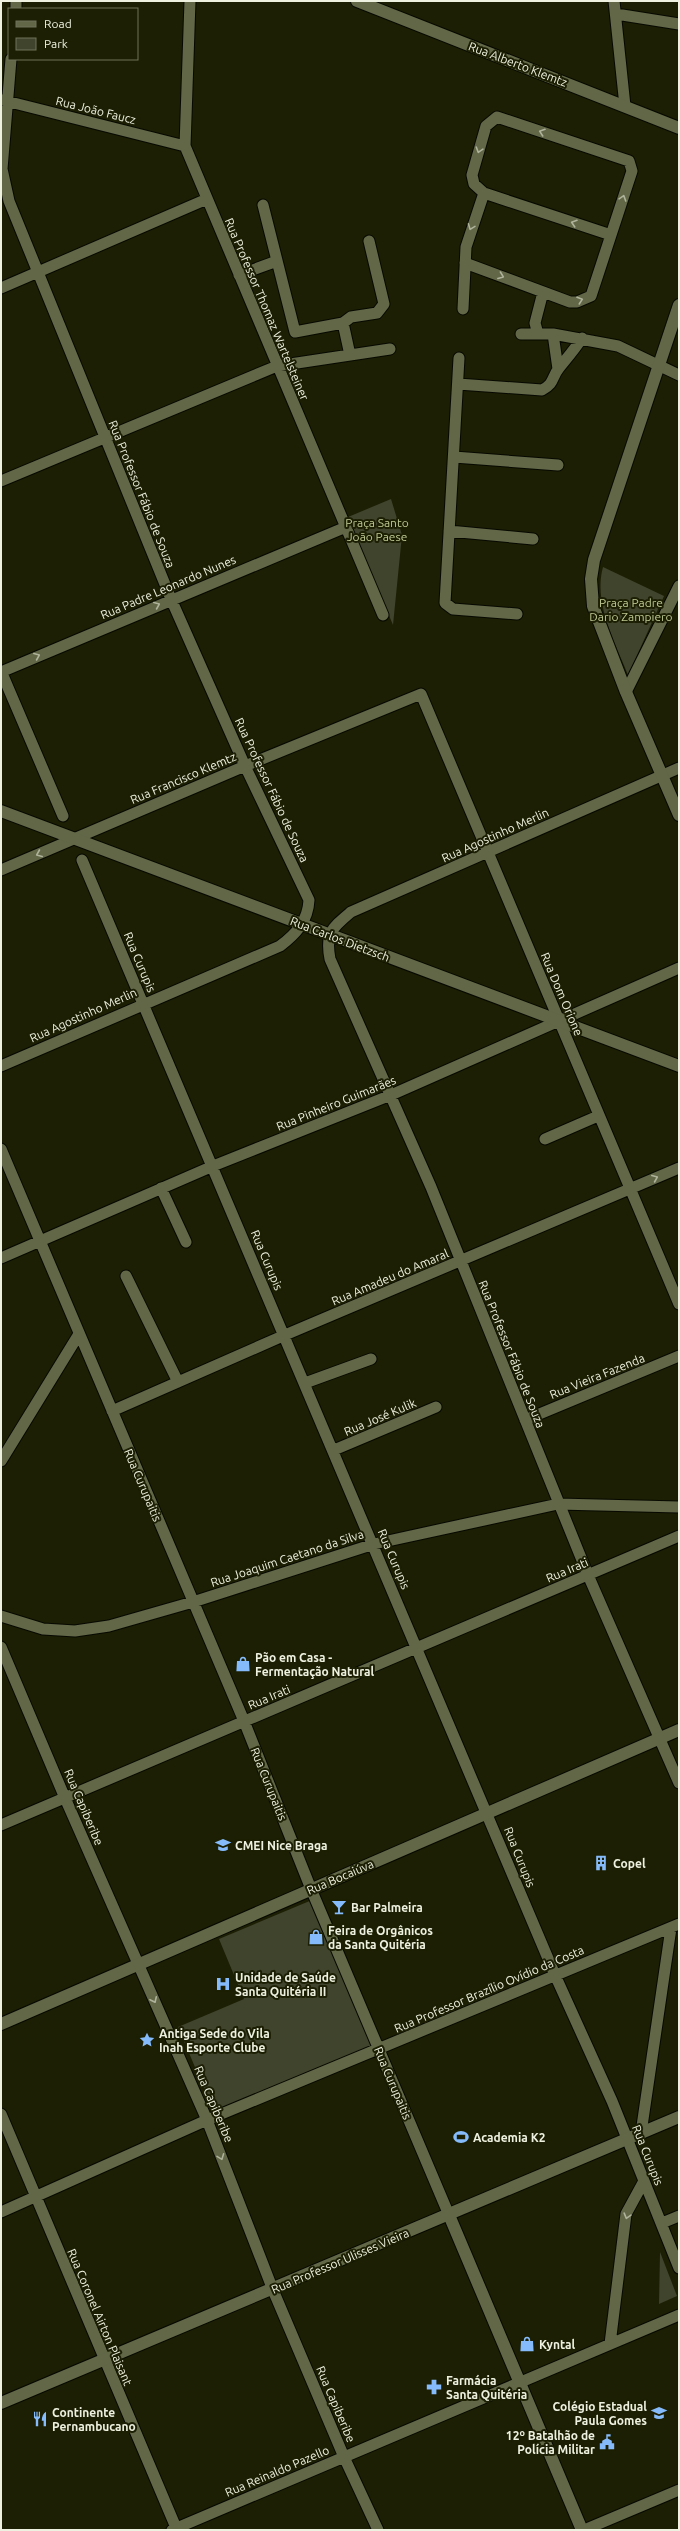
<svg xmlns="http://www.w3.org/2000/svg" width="680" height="2531" font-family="Ubuntu,sans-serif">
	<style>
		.green { fill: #40442c }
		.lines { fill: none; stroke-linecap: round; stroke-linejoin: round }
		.street-casing { stroke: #070900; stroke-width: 13 }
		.secondary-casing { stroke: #070900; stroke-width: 14 }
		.street { stroke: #616747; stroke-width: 11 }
		.secondary { stroke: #616747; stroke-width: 12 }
		.oneway { stroke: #afb39b }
		.labels { text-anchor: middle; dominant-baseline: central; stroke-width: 4; stroke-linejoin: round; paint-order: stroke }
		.street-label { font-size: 12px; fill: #eef1df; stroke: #1c1f03 }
		.park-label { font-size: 12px; fill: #bec893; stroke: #1c1f03 }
		.poi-label { font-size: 12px; font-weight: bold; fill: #eef1df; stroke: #1c1f03; text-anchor: start }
	</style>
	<rect width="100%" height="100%" fill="#1c1f03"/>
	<path class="green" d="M391,499L402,535L393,625L348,517Z
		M603,567L664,596L628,675C615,642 593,603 603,567Z
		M312,1900L373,2045L214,2112L178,2027L244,1999L219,1939Z
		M660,2252L677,2296L659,2304Z"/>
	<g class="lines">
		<g class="street-casing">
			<path id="street" d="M190,1L185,146L383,615
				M614,1L625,106
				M16,9V1
				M616,14L679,24
				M2,100L185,146
				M263,205L295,332L343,323
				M465,263L570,302H577L591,296L632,171L629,161L497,117L486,126L472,175L474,184L484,193L611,235
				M239,275L277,261
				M1,288L207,199
				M463,309L466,247L484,193
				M521,334H553L618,346L679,375
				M538,334L535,323L543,292
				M553,334L558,369
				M350,355L343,323L351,317L377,313L384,304L369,241
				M459,358L445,603L453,609L517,614
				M458,384L542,390C555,383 551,378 559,368C567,358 575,349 582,338
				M454,457L558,465
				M1,481L277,366L390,349
				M449,531L533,539
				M1,671L63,816
				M1,672L346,527
				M626,692L679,586
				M679,768L351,912C332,928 325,933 330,959L431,1187L588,1575L679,1783
				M82,860L555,1975L612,2101L679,2268
				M1,870L245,766L421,694L679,1304
				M1,1066L280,946C296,934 308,921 309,900L245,766L171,599L9,201L2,169L11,59
				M545,1139L598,1116
				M1,1149L244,1721L311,1889L449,2215
				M161,1188L186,1242
				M1,1258L213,1166L391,1095L679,968
				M126,1276L178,1382
				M305,1383L371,1359
				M112,1411L285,1335L679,1168
				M525,1420L679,1356
				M334,1450L436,1407
				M1,1461L79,1334
				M1,1616L43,1629L75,1631L109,1626L193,1602L374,1544L558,1504L679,1507
				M1,1647L65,1798L207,2120L273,2290L344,2457L378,2530
				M1,1825L679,1536
				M1,2114L177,2530
				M641,2133L671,1928
				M1,2212L207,2120L679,1924
				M662,2223L679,2216
				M610,2344L626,2214L644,2181
				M172,2530L679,2315
				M584,2530L679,2490"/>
		</g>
		<g class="secondary-casing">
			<path id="secondary" d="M357,1L679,128
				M679,305L594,560L591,579L593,606L626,692L679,815
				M1,811L679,1066
				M1,2024L679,1730
				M449,2215L582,2530
				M1,2403L679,2117"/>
		</g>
		<use href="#street" class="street"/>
		<use href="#secondary" class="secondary"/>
	</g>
	<defs><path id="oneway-chevron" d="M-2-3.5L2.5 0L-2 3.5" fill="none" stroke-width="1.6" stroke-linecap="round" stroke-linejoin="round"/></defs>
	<g class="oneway">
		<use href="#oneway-chevron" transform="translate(542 132) rotate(-161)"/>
		<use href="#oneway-chevron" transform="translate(479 150) rotate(107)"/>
		<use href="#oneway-chevron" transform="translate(623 198) rotate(-72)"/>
		<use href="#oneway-chevron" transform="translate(574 223) rotate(-162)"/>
		<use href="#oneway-chevron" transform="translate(471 227) rotate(111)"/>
		<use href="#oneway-chevron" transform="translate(501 276) rotate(21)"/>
		<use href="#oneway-chevron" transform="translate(580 300) rotate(-19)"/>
		<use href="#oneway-chevron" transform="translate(157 605) rotate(-23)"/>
		<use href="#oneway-chevron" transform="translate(37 656) rotate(-23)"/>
		<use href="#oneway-chevron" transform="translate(39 854) rotate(157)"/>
		<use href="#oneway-chevron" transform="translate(655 1178) rotate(-23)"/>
		<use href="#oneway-chevron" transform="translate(154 2000) rotate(65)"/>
		<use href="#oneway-chevron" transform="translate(221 2157) rotate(69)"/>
		<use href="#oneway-chevron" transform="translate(627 2216) rotate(106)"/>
	</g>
	<defs>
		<g id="shop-bare" transform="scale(1.2)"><path d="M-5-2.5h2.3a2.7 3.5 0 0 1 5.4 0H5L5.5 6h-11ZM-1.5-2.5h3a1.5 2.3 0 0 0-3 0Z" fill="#85bbfb" stroke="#1c1f03" stroke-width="2.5" paint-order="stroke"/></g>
		<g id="school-bare" transform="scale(1.2)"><path d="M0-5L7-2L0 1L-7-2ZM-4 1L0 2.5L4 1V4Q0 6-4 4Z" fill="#85bbfb" stroke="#1c1f03" stroke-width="2.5" paint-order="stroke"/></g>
		<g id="building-bare" transform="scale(1.2)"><path d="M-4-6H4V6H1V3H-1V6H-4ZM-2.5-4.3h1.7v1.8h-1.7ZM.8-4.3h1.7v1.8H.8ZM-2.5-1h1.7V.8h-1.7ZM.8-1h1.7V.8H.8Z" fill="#85bbfb" stroke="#1c1f03" stroke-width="2.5" paint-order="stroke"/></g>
		<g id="bar-bare" transform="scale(1.2)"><path d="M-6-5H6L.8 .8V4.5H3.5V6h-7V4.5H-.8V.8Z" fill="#85bbfb" stroke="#1c1f03" stroke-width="2.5" paint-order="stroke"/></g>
		<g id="hospital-bare" transform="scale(1.2)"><path d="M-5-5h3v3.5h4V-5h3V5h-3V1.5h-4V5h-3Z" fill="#85bbfb" stroke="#1c1f03" stroke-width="2.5" paint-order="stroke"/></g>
		<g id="sight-bare" transform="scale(1.2)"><path d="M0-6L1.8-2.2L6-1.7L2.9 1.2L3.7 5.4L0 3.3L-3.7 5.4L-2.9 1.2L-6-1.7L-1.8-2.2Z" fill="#85bbfb" stroke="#1c1f03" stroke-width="2.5" paint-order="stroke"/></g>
		<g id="stadium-bare" transform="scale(1.2)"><path d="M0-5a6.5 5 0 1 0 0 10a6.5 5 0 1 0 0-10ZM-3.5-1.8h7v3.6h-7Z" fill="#85bbfb" stroke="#1c1f03" stroke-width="2.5" paint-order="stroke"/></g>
		<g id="pharmacy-bare" transform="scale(1.2)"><path d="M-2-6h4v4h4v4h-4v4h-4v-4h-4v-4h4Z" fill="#85bbfb" stroke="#1c1f03" stroke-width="2.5" paint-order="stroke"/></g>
		<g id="restaurant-bare" transform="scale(1.2)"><path d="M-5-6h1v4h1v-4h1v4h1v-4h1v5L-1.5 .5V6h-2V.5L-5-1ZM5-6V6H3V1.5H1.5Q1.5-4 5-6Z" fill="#85bbfb" stroke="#1c1f03" stroke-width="2.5" paint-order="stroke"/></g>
		<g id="civic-bare" transform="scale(1.2)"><path d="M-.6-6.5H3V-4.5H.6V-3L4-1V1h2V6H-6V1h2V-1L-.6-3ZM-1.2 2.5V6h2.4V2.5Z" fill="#85bbfb" stroke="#1c1f03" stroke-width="2.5" paint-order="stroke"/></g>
	</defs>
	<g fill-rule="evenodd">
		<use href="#shop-bare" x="243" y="1664"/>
		<use href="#school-bare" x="223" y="1845"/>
		<use href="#building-bare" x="601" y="1863"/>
		<use href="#bar-bare" x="339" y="1907"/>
		<use href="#shop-bare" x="316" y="1937"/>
		<use href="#hospital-bare" x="223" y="1984"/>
		<use href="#sight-bare" x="147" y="2040"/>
		<use href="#stadium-bare" x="461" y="2137"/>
		<use href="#shop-bare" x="527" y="2344"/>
		<use href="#pharmacy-bare" x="434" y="2387"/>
		<use href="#school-bare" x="659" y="2413"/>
		<use href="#restaurant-bare" x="40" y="2419"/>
		<use href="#civic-bare" x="607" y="2442"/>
	</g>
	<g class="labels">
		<g class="street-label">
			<text transform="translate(518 64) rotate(21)">Rua Alberto Klemtz</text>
			<text transform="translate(96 110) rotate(14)">Rua João Faucz</text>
			<text transform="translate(267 309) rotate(67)">Rua Professor Thomaz Wartelsteiner</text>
			<text transform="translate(142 494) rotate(68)">Rua Professor Fábio de Souza</text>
			<text transform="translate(168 587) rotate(-23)">Rua Padre Leonardo Nunes</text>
			<text transform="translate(183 778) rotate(-23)">Rua Francisco Klemtz</text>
			<text transform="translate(272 790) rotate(65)">Rua Professor Fábio de Souza</text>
			<text transform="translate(495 835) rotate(-24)">Rua Agostinho Merlin</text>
			<text transform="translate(340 939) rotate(21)">Rua Carlos Dietzsch</text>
			<text transform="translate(140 962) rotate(67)">Rua Curupis</text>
			<text transform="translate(562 994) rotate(67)">Rua Dom Orione</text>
			<text transform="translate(83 1015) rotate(-24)">Rua Agostinho Merlin</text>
			<text transform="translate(336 1103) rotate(-22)">Rua Pinheiro Guimarães</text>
			<text transform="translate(267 1260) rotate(67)">Rua Curupis</text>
			<text transform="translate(390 1277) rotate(-23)">Rua Amadeu do Amaral</text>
			<text transform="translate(512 1354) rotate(68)">Rua Professor Fábio de Souza</text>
			<text transform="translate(597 1376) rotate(-22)">Rua Vieira Fazenda</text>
			<text transform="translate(380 1417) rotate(-23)">Rua José Kulik</text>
			<text transform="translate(143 1485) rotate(67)">Rua Curupaitis</text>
			<text transform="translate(287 1558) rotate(-18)">Rua Joaquim Caetano da Silva</text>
			<text transform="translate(394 1559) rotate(67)">Rua Curupis</text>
			<text transform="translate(567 1570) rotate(-23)">Rua Irati</text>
			<text transform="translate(269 1697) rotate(-23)">Rua Irati</text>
			<text transform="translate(269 1784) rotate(68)">Rua Curupaitis</text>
			<text transform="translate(84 1807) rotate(67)">Rua Capiberibe</text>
			<text transform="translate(520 1857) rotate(68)">Rua Curupis</text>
			<text transform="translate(340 1877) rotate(-23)">Rua Bocaiúva</text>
			<text transform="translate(489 1989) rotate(-23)">Rua Professor Brazílio Ovídio da Costa</text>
			<text transform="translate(393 2083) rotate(67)">Rua Curupaitis</text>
			<text transform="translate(214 2104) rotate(67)">Rua Capiberibe</text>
			<text transform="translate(648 2155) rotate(68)">Rua Curupis</text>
			<text transform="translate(340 2261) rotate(-23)">Rua Professor Ulisses Vieira</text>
			<text transform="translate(100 2317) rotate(67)">Rua Coronel Airton Plaisant</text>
			<text transform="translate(336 2404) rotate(67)">Rua Capiberibe</text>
			<text transform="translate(277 2471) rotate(-23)">Rua Reinaldo Pazello</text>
		</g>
		<g class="park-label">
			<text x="377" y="522">Praça Santo<tspan x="377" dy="14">João Paese</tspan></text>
			<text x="631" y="602">Praça Padre<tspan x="631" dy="14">Dario Zampiero</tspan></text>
		</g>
		<g class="poi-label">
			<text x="255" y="1657">Pão em Casa -<tspan x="255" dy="14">Fermentação Natural</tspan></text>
			<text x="235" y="1845">CMEI Nice Braga</text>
			<text x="613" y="1863">Copel</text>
			<text x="351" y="1907">Bar Palmeira</text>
			<text x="328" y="1930">Feira de Orgânicos<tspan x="328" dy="14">da Santa Quitéria</tspan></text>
			<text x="235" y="1977">Unidade de Saúde<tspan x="235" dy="14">Santa Quitéria II</tspan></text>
			<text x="159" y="2033">Antiga Sede do Vila<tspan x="159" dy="14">Inah Esporte Clube</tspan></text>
			<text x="473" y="2137">Academia K2</text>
			<text x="539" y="2344">Kyntal</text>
			<text x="446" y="2380">Farmácia<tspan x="446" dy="14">Santa Quitéria</tspan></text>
			<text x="647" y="2406" text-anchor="end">Colégio Estadual<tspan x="647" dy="14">Paula Gomes</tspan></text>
			<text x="52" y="2412">Continente<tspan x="52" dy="14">Pernambucano</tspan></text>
			<text x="595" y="2435" text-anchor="end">12º Batalhão de<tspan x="595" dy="14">Polícia Militar</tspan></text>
		</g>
	</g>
	<rect width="680" height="2531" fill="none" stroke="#eef1df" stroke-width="4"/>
	<rect x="8" y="8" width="130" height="52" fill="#1c1f03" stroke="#70735b"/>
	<rect x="16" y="21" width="20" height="6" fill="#616747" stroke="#70735b"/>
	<text x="44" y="28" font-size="12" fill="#eef1df">Road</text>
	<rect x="16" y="38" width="20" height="12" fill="#40442c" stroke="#70735b"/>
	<text x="44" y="48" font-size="12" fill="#eef1df">Park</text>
</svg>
